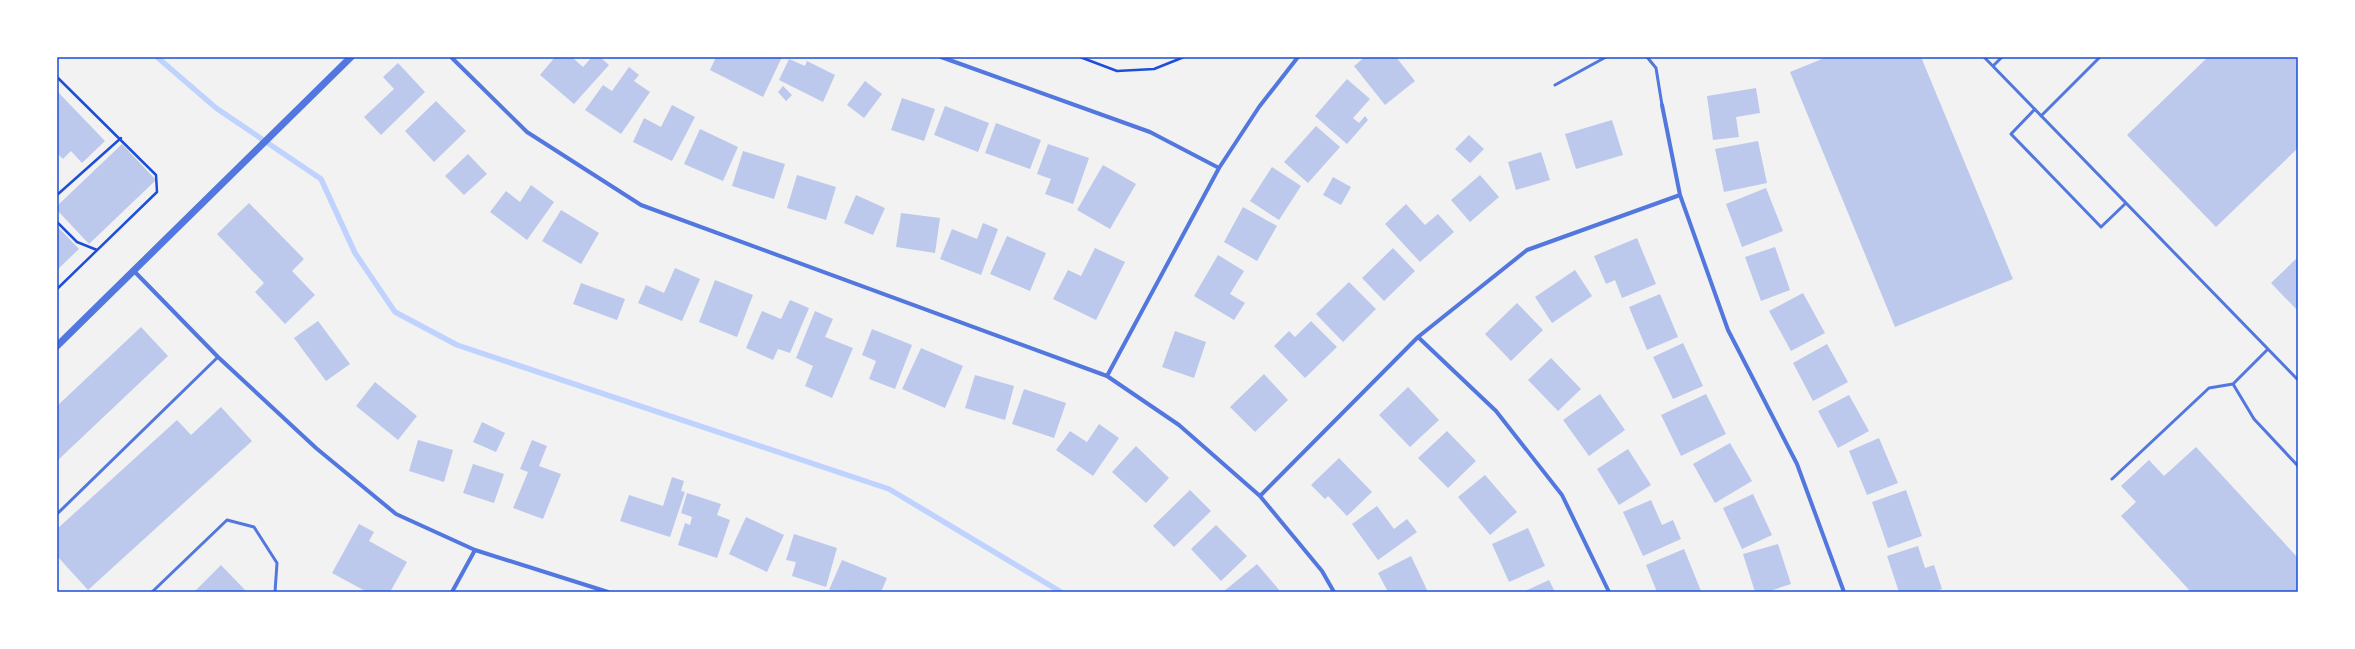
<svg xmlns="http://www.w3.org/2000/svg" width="2355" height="649" font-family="Merriweather,serif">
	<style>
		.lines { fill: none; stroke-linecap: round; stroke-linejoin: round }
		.stream { stroke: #bfd3fe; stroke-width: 5.5 }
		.building { fill: #bdc9ec }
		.path { stroke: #1d4ed8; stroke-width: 2.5 }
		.service { stroke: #5277de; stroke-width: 3 }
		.minor { stroke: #5277de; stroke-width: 4 }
		.tertiary { stroke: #5277de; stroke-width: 7 }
		.neatline { fill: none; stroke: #1d4ed8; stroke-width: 1.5 }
	</style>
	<rect width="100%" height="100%" fill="#f2f2f2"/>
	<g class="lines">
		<path class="stream" d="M157,57L216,108L321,179L355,253L395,312L457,345L889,489L1061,592"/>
	</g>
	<path class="building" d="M555,57H572L583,67L592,57H600L609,65L574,104L540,75Z
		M716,57H782L763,97L710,70Z
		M1365,57H1396L1415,81L1385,105L1354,66Z
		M1827,57H1921L2013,279L1895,327L1790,72Z
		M2208,57H2298V148L2216,227L2127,135Z
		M789,59L805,66L807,61L835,75L823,102L779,80Z
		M398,63L425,92L381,135L364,117L394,89L383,77Z
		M629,67L639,75L634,81L650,92L621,134L585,110L603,85L612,91Z
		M1347,79L1370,99L1353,118L1359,123L1365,116L1368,120L1347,144L1315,116Z
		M865,81L882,94L864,118L847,105Z
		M783,86L792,95L786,101L778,92Z
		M1756,88L1760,113L1736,117L1739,137L1713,140L1707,96Z
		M57,91L105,141L82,163L71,151L63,159L57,153Z
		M902,98L935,109L924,141L891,130Z
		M436,101L466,131L434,162L405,131Z
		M672,105L695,117L672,161L633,142L644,118L661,127Z
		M945,106L989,123L978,152L934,135Z
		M1612,120L1623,155L1576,169L1565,134Z
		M996,123L1041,140L1030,169L985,153Z
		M1316,126L1340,147L1308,183L1284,162Z
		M700,129L738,147L723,181L684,164Z
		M1469,135L1484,149L1470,163L1455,149Z
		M1758,141L1767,183L1724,192L1715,149Z
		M122,144L156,180L89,244L57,210V206Z
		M1048,144L1089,158L1073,204L1045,194L1051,179L1037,174Z
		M743,151L785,164L774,199L732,186Z
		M1541,152L1550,180L1516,190L1508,162Z
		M468,154L487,174L464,195L445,176Z
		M1103,165L1136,184L1110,229L1077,210Z
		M1272,167L1301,186L1279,220L1250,201Z
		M797,175L836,187L826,220L787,208Z
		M1480,175L1499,197L1470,222L1451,200Z
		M1333,177L1351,187L1341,205L1323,195Z
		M531,185L554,202L527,240L490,212L506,191L520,202Z
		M1766,188L1783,231L1742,247L1726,204Z
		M856,195L885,208L873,235L844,223Z
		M249,203L304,259L292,271L315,295L285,324L255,292L264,283L217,234Z
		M1406,204L1425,225L1438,214L1454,232L1420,262L1385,224Z
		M1243,207L1277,226L1257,261L1224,242Z
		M561,210L599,233L581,264L542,241Z
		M901,213L940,218L935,253L896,247Z
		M983,223L998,229L981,275L940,259L952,229L977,239Z
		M57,226L79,249L57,270Z
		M1007,236L1046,253L1030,291L990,274Z
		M1637,238L1656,284L1622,298L1615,280L1606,284L1594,256Z
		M1775,247L1790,290L1761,301L1745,257Z
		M1095,248L1125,262L1096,320L1053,299L1068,270L1081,276Z
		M1393,248L1415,271L1384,301L1362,278Z
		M1218,255L1244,271L1230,294L1245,303L1234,320L1194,296Z
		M2298,257V311L2271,283Z
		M675,268L700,279L682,321L638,303L646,285L664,293Z
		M1575,270L1592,296L1552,323L1535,297Z
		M715,280L753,295L737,337L699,322Z
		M1349,282L1376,309L1343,342L1316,314Z
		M581,283L625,299L617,320L573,304Z
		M1803,293L1825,333L1791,351L1769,311Z
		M1660,294L1678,337L1647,350L1629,307Z
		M790,300L809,308L790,353L778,349L773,360L746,348L762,311L781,319Z
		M1517,303L1543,330L1511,361L1485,334Z
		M815,311L833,319L825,337L853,348L832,398L805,386L813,366L796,358Z
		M318,321L350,364L326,381L294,338Z
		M1311,321L1337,347L1305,378L1274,346L1289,331L1295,337Z
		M141,327L168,356L57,461V406Z
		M872,329L912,345L895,389L869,379L876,361L862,355Z
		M1175,331L1206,342L1194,378L1162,367Z
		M1683,343L1703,386L1673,399L1653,357Z
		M1827,344L1848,382L1813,401L1793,363Z
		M921,348L963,366L945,408L902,389Z
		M1551,358L1581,389L1558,411L1528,380Z
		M1264,374L1288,400L1255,432L1230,407Z
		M975,375L1014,386L1005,420L965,408Z
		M375,382L417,416L398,440L356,406Z
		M1408,387L1439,420L1410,447L1379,415Z
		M1024,389L1066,403L1054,438L1012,424Z
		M1600,394L1625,430L1589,456L1563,420Z
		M1706,394L1726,434L1681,456L1661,415Z
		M1849,395L1869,431L1838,448L1818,411Z
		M221,407L252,441L88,590L57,556V529L177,420L191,435Z
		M482,422L505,433L496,452L473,442Z
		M1099,424L1119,438L1093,476L1056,450L1070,431L1087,442Z
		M1447,431L1476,461L1448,488L1418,458Z
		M1879,438L1898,483L1867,495L1849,451Z
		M418,440L453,450L444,482L409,471Z
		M532,440L547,446L539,466L561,474L543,519L513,508L528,472L520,469Z
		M1730,443L1752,481L1715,503L1693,464Z
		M1136,446L1169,478L1146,503L1112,472Z
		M2196,447L2298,558V592H2191L2121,516L2136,502L2121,486L2149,460L2164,476Z
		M1628,449L1651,485L1619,505L1597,469Z
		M1339,458L1372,492L1347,516L1328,496L1325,499L1311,485Z
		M473,464L504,474L494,503L463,493Z
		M1485,475L1517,512L1490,535L1458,497Z
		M672,477L684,481L681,491L685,492L670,537L620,521L629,495L663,506Z
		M1190,490L1211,511L1174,547L1153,526Z
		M1906,490L1922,536L1888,548L1872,502Z
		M687,493L721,504L717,515L730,520L717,558L678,545L685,523L690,525L692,517L681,513Z
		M1753,494L1772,535L1742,549L1723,508Z
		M1651,500L1662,525L1673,520L1681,539L1643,556L1623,512Z
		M1377,506L1394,529L1407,519L1417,532L1378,560L1352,524Z
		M746,517L784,535L767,572L729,554Z
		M359,524L374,532L369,541L407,562L390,592H367L332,573Z
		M1216,525L1247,556L1221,581L1191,549Z
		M1528,528L1545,566L1509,582L1492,544Z
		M794,534L837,548L826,587L792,576L796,562L786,560Z
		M1778,544L1791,584L1767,592H1755L1743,554Z
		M1918,546L1925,568L1934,565L1942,589L1932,592H1899L1887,556Z
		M1684,549L1701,591L1657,592L1646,565Z
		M1411,556L1428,592H1388L1378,573Z
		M842,560L887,578L881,592L829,590Z
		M1257,564L1281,592H1223Z
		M221,565L247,592H194Z
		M1549,580L1555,592H1523Z"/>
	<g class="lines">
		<path class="path" d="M1080,57L1117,71L1154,69L1184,57
			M57,77L156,175L157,192L57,289
			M57,195L121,138
			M57,222L77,242L97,250"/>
		<path class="service" d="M1647,57L1656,68L1662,105
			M1984,57L2298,380
			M1993,66L2002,57
			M1555,85L1606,57
			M2035,109L2011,134L2101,227L2126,203
			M2041,116L2100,57
			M2233,384L2254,419L2298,466
			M2112,479L2209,388L2233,384L2268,349
			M57,514L218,357
			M152,592L227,520L254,527L277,563L275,592"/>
		<path class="minor" d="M451,57L527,132L641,205L1107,376L1179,425L1260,496L1322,571L1334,592
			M941,57L1150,132L1219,168
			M1662,105L1680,195L1728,330L1797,464L1844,592
			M133,270L218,357L316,448L396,514L475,550L608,592
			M1418,337L1496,411L1562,495L1609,592
			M1107,376L1219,168L1259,107L1298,57
			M1260,496L1418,337L1527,250L1680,195
			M452,592L475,550"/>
		<path class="tertiary" d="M57,346L351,57"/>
	</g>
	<rect width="2355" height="649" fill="none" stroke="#ffffff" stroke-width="116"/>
	<rect x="58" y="58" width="2239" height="533" class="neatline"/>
</svg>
